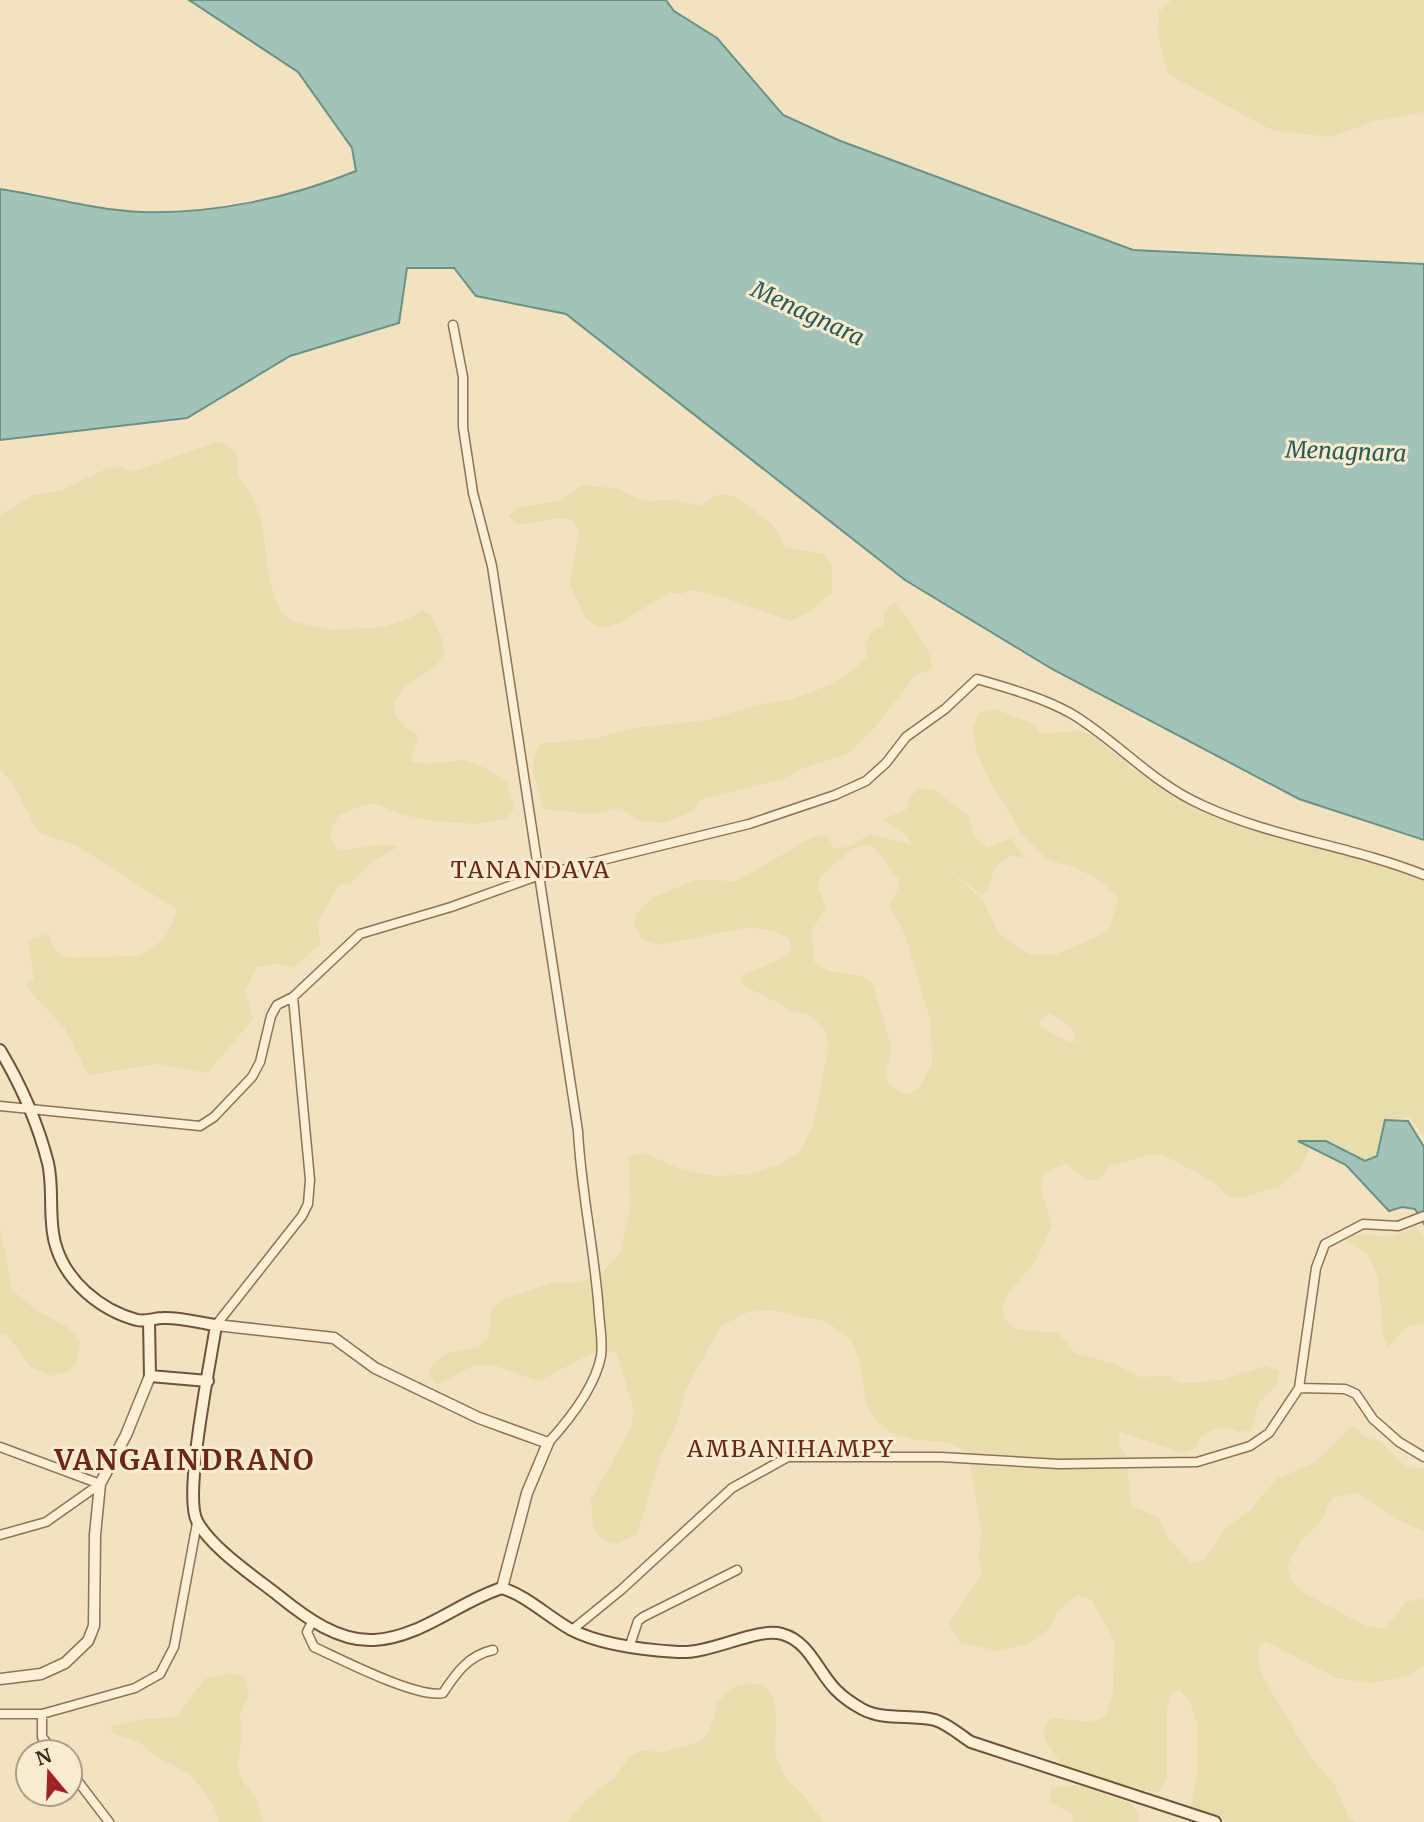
<svg xmlns="http://www.w3.org/2000/svg" width="1424" height="1822" font-family="Merriweather,serif">
	<style>
		.farmland { fill: #e8ddad; fill-rule: evenodd }
		.water { fill: #a3c3b9; stroke: #699287; stroke-width: 2 }
		.lines { fill: none; stroke-linecap: round; stroke-linejoin: round }
		.minor-casing { stroke: #8d7256; stroke-width: 11 }
		.tertiary-casing { stroke: #8d7256; stroke-width: 13 }
		.secondary-casing { stroke: #6e533a; stroke-width: 14 }
		.minor { stroke: #fcefd4; stroke-width: 8 }
		.tertiary { stroke: #fcefd4; stroke-width: 10 }
		.secondary { stroke: #fcefd4; stroke-width: 10 }
		.labels { text-anchor: middle; dominant-baseline: central; stroke-width: 6; stroke-linejoin: round; paint-order: stroke }
		.water-label { font-size: 23px; font-style: italic; fill: #2a5c58; stroke: #f8ecd0 }
		.neighbourhood-label { font-size: 23px; letter-spacing: 2px; fill: #6b2718; stroke: #f8ecd0 }
		.district-label { font-size: 28px; font-weight: bold; letter-spacing: 2px; fill: #6b2718; stroke: #f8ecd0 }
	</style>
	<rect width="100%" height="100%" fill="#f2e2c0"/>
	<path class="farmland" d="M1171,0H1424V112L1377,120L1330,137L1272,130L1168,74L1158,35L1159,12Z
		M219,441L236,451L238,476L253,499L262,523L269,576L275,599L281,611L291,621L329,630L385,627L410,618L421,610L431,615L442,640L444,653L437,665L403,688L395,700L394,713L406,728L418,735L411,761L424,764L463,760L488,769L507,783L514,809L505,819L478,824L435,821L403,815L377,804L363,805L339,815L332,827L331,840L339,851L379,845L399,846L374,861L350,883L339,885L318,921L320,945L292,968L277,964L257,967L245,991L253,1019L207,1073L154,1064L88,1075L65,1029L26,986L34,979L28,940L49,934L55,950L67,958L139,956L165,938L178,910L77,846L38,832L12,782L0,769V515L34,495L60,491L108,468L121,467L133,472Z
		M582,485L618,489L643,501L674,500L701,506L711,497L725,494L737,498L772,524L785,547L824,554L832,565V592L812,610L791,621L725,598L693,590L680,594L669,592L622,622L609,627L596,626L586,618L570,585L579,532L573,520L559,518L518,525L509,516L519,507L560,501Z
		M894,602L911,623L931,657L932,668L914,677L872,731L847,754L801,769L783,779L700,800L693,811L664,823L637,820L621,808L591,814L543,809L533,770L534,757L540,744L597,738L635,728L708,720L761,704L793,699L834,683L858,667L867,657L865,643L872,632L884,625V612Z
		M994,709L1034,724L1040,734L1079,731L1094,736L1130,767L1175,795L1221,819L1353,847L1424,870V1136L1409,1117L1385,1120L1377,1156L1365,1161L1326,1141L1300,1142L1309,1149L1301,1167L1280,1186L1243,1198H1230L1211,1180L1163,1155L1150,1154L1108,1167L1100,1179L1088,1180L1066,1164L1054,1168L1043,1175L1041,1188L1052,1226L1035,1262L1008,1293L1003,1306L1004,1319L1016,1329L1058,1333L1075,1353L1115,1364L1139,1377L1169,1376L1180,1383H1194L1225,1379L1265,1366L1279,1371L1277,1384L1258,1404L1252,1430L1239,1432L1227,1427L1212,1430L1201,1436L1195,1448L1182,1453L1120,1432L1118,1444L1126,1455L1131,1506L1158,1517L1168,1538L1191,1563L1205,1560L1223,1531L1249,1511L1277,1479L1314,1463L1352,1425L1367,1438L1381,1442L1406,1467L1424,1468V1532L1399,1520L1357,1492L1333,1498L1319,1524L1301,1539L1287,1566L1292,1581L1304,1593L1368,1627L1386,1628L1406,1602L1424,1598V1666L1406,1676L1372,1683L1337,1678L1265,1641L1259,1648V1664L1264,1679L1310,1756L1334,1784L1349,1817L1355,1822H1227L1191,1809L1197,1776V1723L1189,1700L1180,1690L1171,1693L1167,1708V1778L1158,1793L1066,1771L1043,1736L1046,1724L1052,1718L1091,1722L1106,1716L1113,1693L1114,1640L1091,1599L1077,1595L1058,1611L1050,1628L1027,1644L999,1651L960,1643L949,1623L982,1574L979,1558L981,1531L969,1453L948,1442L915,1440L890,1432L876,1420L866,1403L859,1359L851,1339L827,1322L771,1310L748,1312L721,1326L686,1389L675,1429L661,1455L637,1534L617,1544L603,1540L593,1527L591,1500L631,1428L634,1409L616,1352L598,1350L539,1381L494,1365H474L437,1385L430,1377L429,1370L445,1354L478,1347L488,1338L492,1309L502,1300L551,1283L580,1282L603,1272L620,1253L630,1209L629,1157L644,1153L680,1169L714,1176L745,1175L778,1165L799,1153L813,1126L828,1050L827,1033L811,1015L795,1012L743,985L741,976L785,957L792,949L789,939L773,931L750,927L658,945L643,940L635,926L636,914L654,897L696,880L737,881L813,837L828,836L834,849L852,846L869,834L912,845L907,835L883,819L906,810L909,799L918,788L934,790L968,815L974,836L988,848L1011,838L1026,859L1011,855L995,868L989,886L981,895L939,861L982,899L999,933L1029,954L1055,955L1108,932L1118,900L1105,883L1078,869L1047,859L1023,835L991,783L976,751L973,728L979,713ZM866,845L873,846L899,880V887L889,905L905,934L931,1023L932,1064L919,1088L907,1095L889,1085L885,1072L892,1048L873,985L863,976L829,971L815,963L813,957L812,930L826,908L819,889L820,876L853,848ZM1050,1013L1072,1028L1076,1041L1069,1042L1040,1027L1039,1020Z
		M0,1227L12,1290L36,1310L69,1328L80,1343L76,1363L67,1372L51,1376L29,1366L6,1333L0,1335Z
		M1416,1227L1424,1237V1323L1406,1327L1388,1348L1383,1334L1378,1277L1367,1253L1344,1238L1364,1234L1391,1237Z
		M232,1673L245,1677L249,1696L240,1714L242,1739L237,1764L241,1778L257,1800L263,1822H220L211,1801L190,1774L154,1755L139,1742L113,1733L110,1727L142,1719L177,1717L204,1679Z
		M748,1683L761,1684L771,1693L776,1713L775,1753L785,1778L805,1797L823,1822H568L585,1801L614,1778L630,1756L643,1750L662,1753L695,1743L707,1735L715,1716L716,1703L734,1687Z
		M1078,1785L1132,1804L1139,1816L1138,1822H1073L1072,1814L1049,1801L1051,1788Z"/>
	<path class="water" d="M189,0H666L674,11L717,38L783,115L838,140L1133,250L1424,264V840L1299,799L1052,669L905,580L566,314L476,296L454,268H407L399,323L290,356L187,418L0,440V189C46,196 95,210 142,212C214,214 290,198 356,171L352,148L298,72Z
		M1385,1120L1408,1121L1424,1147V1224L1415,1209L1402,1207L1389,1211L1346,1165L1298,1141H1326L1365,1161L1377,1156Z"/>
	<g class="lines">
		<g class="minor-casing">
			<path id="minor" d="M453,325L463,377V427L473,493L492,566L578,1131C581,1192 595,1252 599,1313C600,1327 603,1343 601,1356C595,1388 569,1420 548,1443
				M0,1106L200,1126L214,1117L252,1077L260,1062L271,1016L277,1005L293,997L360,934L451,907L537,876L749,824L835,795L866,781L886,763L906,737L945,709L977,679C1008,688 1044,698 1072,714C1117,741 1152,783 1202,805C1273,838 1352,846 1424,875
				M216,1325L302,1216L308,1204L310,1180L293,997
				M1299,1388L1345,1389L1356,1394L1373,1419L1399,1442L1424,1457
				M0,1447L100,1484
				M0,1535L46,1522L100,1484
				M313,1620L307,1632L314,1647C340,1659 418,1699 443,1693C456,1673 469,1655 493,1650
				M572,1630L621,1590L732,1488L788,1457H941L1059,1464L1197,1462L1250,1446L1269,1433L1299,1388L1316,1268L1325,1244L1363,1224L1398,1226L1424,1216
				M630,1645L638,1621L643,1617L737,1570
				M0,1714H42L135,1688L160,1674L174,1647L197,1523
				M42,1714V1737L54,1752
				M70,1771L109,1822"/>
		</g>
		<g class="tertiary-casing">
			<path id="tertiary" d="M216,1325L334,1338L375,1368L479,1418L548,1443L527,1493L502,1588
				M0,1679L41,1674L65,1663L88,1641L94,1626L95,1535L100,1484L126,1435L150,1376"/>
		</g>
		<g class="secondary-casing">
			<path id="secondary" d="M0,1050C21,1085 38,1124 48,1163C54,1189 48,1217 55,1243C65,1281 100,1310 137,1320C147,1322 154,1318 163,1318C180,1317 200,1323 216,1325C211,1360 183,1495 197,1521C211,1548 255,1577 279,1596C306,1618 339,1642 374,1640C420,1638 460,1601 502,1588C527,1596 547,1616 570,1629C600,1645 645,1650 678,1652C712,1654 756,1627 782,1634C809,1641 818,1672 836,1690C843,1697 853,1704 862,1709C884,1721 911,1714 935,1720C948,1724 960,1735 971,1742L1215,1822
				M149,1321L150,1376L208,1381"/>
		</g>
		<use href="#minor" class="minor"/>
		<use href="#tertiary" class="tertiary"/>
		<use href="#secondary" class="secondary"/>
	</g>
	<g class="labels">
		<g class="water-label">
			<text transform="translate(808 313) rotate(25)">Menagnara</text>
			<text transform="translate(1346 451) rotate(2)">Menagnara</text>
		</g>
		<g class="neighbourhood-label">
			<text x="531" y="869">TANANDAVA</text>
			<text x="791" y="1448">AMBANIHAMPY</text>
		</g>
		<g class="district-label">
			<text x="185" y="1460">VANGAINDRANO</text>
		</g>
	</g>
	<g transform="translate(49 1773) rotate(341)"><circle r="33" fill="#f8ecd0" stroke="#ac9e88" stroke-width="2"/>
	<path d="M0-5L12 26L0 18L-12 26Z" fill="#a12125"/>
	<text y="-10" font-size="19" font-weight="bold" text-anchor="middle" fill="#3b2a1c">N</text>
	</g>
</svg>
